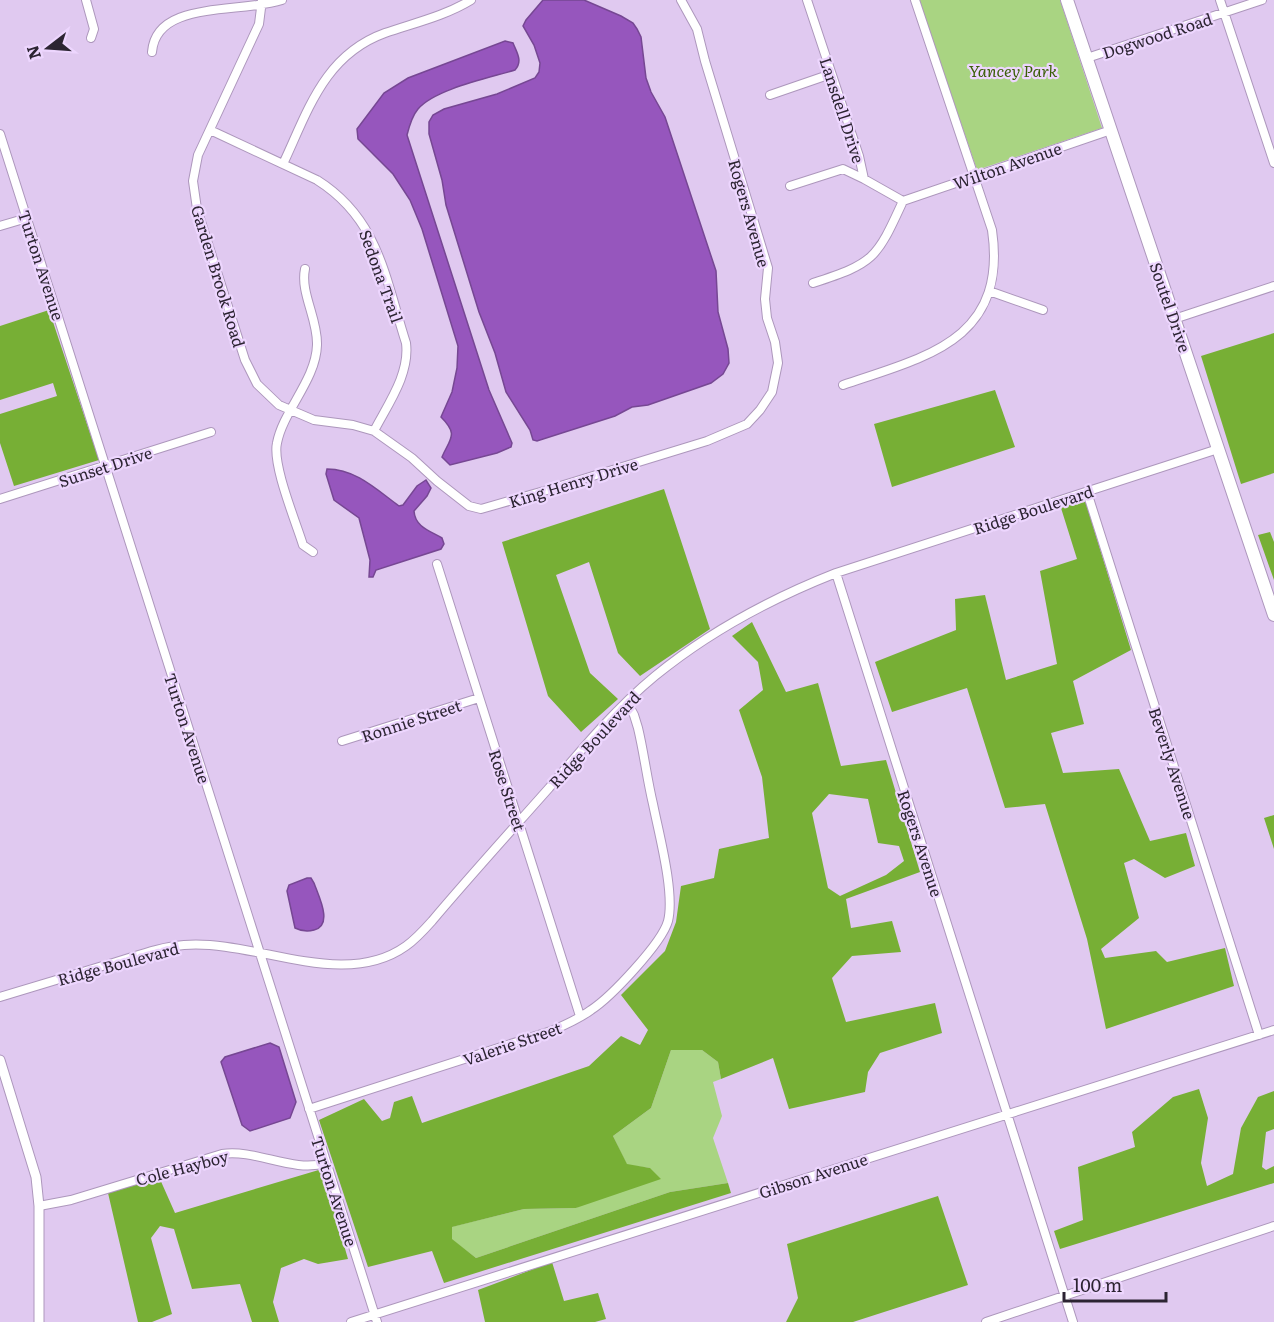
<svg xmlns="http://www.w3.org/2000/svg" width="1274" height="1322" font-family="Literata,serif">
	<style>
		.green { fill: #a9d482 }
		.forest { fill: #77af35; fill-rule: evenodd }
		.water { fill: #9656bd; stroke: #764793; stroke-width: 1.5 }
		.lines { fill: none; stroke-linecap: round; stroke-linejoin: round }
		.minor-casing { stroke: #ad97bc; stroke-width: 10 }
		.tertiary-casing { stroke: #ad97bc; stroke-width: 11 }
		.primary-casing { stroke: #ad97bc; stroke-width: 14 }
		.minor { stroke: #fff; stroke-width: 8 }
		.tertiary { stroke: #fff; stroke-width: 9 }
		.primary { stroke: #fff; stroke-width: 12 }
		.labels { text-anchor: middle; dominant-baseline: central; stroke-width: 4.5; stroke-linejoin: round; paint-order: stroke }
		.street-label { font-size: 16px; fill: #2c2432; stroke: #edd6fe }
		.park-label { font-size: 16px; font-style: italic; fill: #3a5e06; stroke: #edd6fe }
	</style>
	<rect width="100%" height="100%" fill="#e0c9f0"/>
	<path class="green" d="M919,0H1060L1102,128L977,170Z
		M671,1050H702L718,1062L721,1079L713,1082L722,1116L713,1138L728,1183L670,1192L476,1258L451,1239V1227L524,1209L576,1208L650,1168L627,1165L613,1136L651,1108Z"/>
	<path class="forest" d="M49,310L99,460L14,486L0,443V414L57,396L53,383L0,400V326Z
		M1274,333V473L1241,484L1201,356Z
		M995,390L1015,447L892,487L874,424Z
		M664,489L710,629L640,676L618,653L589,562L556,575L590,673L618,699L581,732L548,696L502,542Z
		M1085,500L1131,650L1073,681L1084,724L1051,733L1063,773L1119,769L1150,841L1186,833L1195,866L1165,878L1134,859L1124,863L1139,918L1101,949L1105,958L1156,951L1167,962L1225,948L1234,986L1106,1029L1087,939L1045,804L1005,808L967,688L892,712L875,662L956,630L955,599L985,595L1006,680L1057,664L1040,571L1077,559L1061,508Z
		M1270,532L1274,542V580L1258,535Z
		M752,622L786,692L818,683L841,766L886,760L920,872L846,899L851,928L892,921L901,952L852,956L832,978L846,1022L935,1003L942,1033L880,1053L868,1072L865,1092L789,1109L773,1058L721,1079L718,1062L702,1050H671L651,1108L613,1136L627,1164L650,1168L661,1179L576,1208L524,1209L452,1227V1239L476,1258L670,1192L728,1183L731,1193L444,1283L432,1251L368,1267L319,1120L364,1099L382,1121L390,1118L394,1102L412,1096L422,1123L589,1066L621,1036L640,1045L648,1030L621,995L665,951L676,922L681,886L714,878L719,849L769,838L762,777L739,710L763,690L758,662L732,636ZM829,794L868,799L878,843L899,846L904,861L886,875L840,896L828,888L812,813Z
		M1274,815V849L1264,818Z
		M1199,1089L1208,1118L1201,1163L1207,1186L1233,1174L1241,1128L1258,1097L1274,1091V1129L1266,1132L1262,1167L1266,1170L1274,1166V1183L1060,1249L1054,1231L1083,1220L1078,1167L1135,1147L1132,1132L1173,1097Z
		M322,1169L348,1259L318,1264L304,1259L281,1268L273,1302L279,1322H252L240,1284L192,1289L174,1229L160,1226L151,1238L172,1314L152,1322H138L108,1193L159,1177L175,1213Z
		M938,1196L968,1285L853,1322H786L798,1298L787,1244Z
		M552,1262L564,1301L598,1293L606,1319L595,1322H485L478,1290Z"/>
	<path class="water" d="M543,0H584L621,16L633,23L637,29L641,37L646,78L651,92L665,117L716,271L718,312L728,349L729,363L723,374L711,383L648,405L632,407L615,416L537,441L533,440L530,430L506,392L495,353L479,312L446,205L442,180L429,134V122L433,115L444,109L497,94L535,78L539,72L540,63L534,45L523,26L526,20Z
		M505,41L513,43C517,53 523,61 515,70C489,78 435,89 418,109C412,116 409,127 407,135L489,390L512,443L511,447L497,453L450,465L442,457C450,438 459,435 441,417L452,392L457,368L458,346L422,229L410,200L393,174L358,139L357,129L384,93L408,78Z
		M327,469C356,469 377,490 399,506L403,505L417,486L426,480L431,488L427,496L414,511C415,527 430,531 442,538L444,544L441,549L376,570L373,577H369L370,560L359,518L334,500L326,474Z
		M307,878H311L314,883C318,895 334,925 314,930C307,932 301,931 295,928L287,891L289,885Z
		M270,1043L279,1047L296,1102L290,1118L250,1131L242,1125L221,1062L225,1057Z"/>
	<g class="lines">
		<g class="minor-casing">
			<path id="minor" d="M86,0L94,29L91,38
				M262,0L259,24L198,155L193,181L197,209L245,360L257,384L279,405L314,420L353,425L374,431L412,458L437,481L469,506L481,509L544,491L707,441L747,424L760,410L772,392L778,363L775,342L767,318L765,299L768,268L705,61L697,29L681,0
				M807,0L859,156L864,179L903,201
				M1220,0L1274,163
				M152,52C156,0 238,14 282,0
				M1087,58L1262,0
				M770,95L831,74
				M210,130L317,180C379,219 385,278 406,343C410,374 388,404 374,431
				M0,134L377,1322
				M283,164C308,111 324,55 385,33C414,23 445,16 471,0
				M790,186L843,169L864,179
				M903,201L1111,130
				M0,226L27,218
				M305,269C300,293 318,319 317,345C316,380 283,411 277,443C272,465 296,522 303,545L313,552
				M813,283C874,263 876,260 903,201
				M989,291L1043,310
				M1174,319L1274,286
				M843,385C925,357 1008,341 992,230L915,0
				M1087,492L1259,1035
				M0,499L211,432
				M437,564L580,1016
				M836,573L1073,1322
				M342,741L479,698
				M0,997C36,986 73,975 109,964C134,957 158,947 184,945C255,939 343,991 406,946C416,939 424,930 432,921C470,876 510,832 549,788C582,749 616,708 655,676C710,631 770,599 836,573L1218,449
				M309,1109L551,1031C565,1025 579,1019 591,1010C611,997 662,943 668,921C675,893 659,834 653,804C647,779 644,753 638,728L634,715L627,702
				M39,1206L71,1200L222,1154C257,1149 292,1173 326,1163
				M351,1322L1274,1030
				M986,1322L1274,1226"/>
		</g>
		<g class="tertiary-casing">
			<path id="tertiary" d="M0,1060L36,1177L39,1206V1322"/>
		</g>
		<g class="primary-casing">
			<path id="primary" d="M1067,0L1274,615"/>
		</g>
		<use href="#minor" class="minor"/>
		<use href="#tertiary" class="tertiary"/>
		<use href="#primary" class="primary"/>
	</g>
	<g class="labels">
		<g class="street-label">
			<text transform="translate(1157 35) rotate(-18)">Dogwood Road</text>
			<text transform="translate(843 110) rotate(72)">Lansdell Drive</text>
			<text transform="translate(1007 165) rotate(-19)">Wilton Avenue</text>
			<text transform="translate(750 213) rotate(74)">Rogers Avenue</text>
			<text transform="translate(42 265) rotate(72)">Turton Avenue</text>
			<text transform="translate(219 276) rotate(73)">Garden Brook Road</text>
			<text transform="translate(382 276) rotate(70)">Sedona Trail</text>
			<text transform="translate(1171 307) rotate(71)">Soutel Drive</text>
			<text transform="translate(105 466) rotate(-18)">Sunset Drive</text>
			<text transform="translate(573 482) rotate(-17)">King Henry Drive</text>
			<text transform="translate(1033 509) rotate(-18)">Ridge Boulevard</text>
			<text transform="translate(411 720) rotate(-18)">Ronnie Street</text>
			<text transform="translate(188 728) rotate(72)">Turton Avenue</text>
			<text transform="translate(594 739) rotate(-47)">Ridge Boulevard</text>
			<text transform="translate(1173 763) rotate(72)">Beverly Avenue</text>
			<text transform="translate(508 790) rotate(72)">Rose Street</text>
			<text transform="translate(921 843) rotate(72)">Rogers Avenue</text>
			<text transform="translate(118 963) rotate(-15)">Ridge Boulevard</text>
			<text transform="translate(512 1043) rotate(-19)">Valerie Street</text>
			<text transform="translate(182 1167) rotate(-15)">Cole Hayboy</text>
			<text transform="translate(813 1175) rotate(-18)">Gibson Avenue</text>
			<text transform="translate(335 1191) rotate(72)">Turton Avenue</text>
		</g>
		<g class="park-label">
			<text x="1013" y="70">Yancey Park</text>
		</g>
	</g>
	<g transform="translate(48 48) rotate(253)" stroke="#edd6fe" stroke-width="4.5" paint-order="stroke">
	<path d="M0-4.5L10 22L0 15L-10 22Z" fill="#2c2432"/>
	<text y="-9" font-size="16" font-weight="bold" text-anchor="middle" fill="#2c2432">N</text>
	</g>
	<path d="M1064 1292v9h102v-9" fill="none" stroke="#2c2432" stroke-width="3"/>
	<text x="1073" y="1292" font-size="18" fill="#2c2432" stroke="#edd6fe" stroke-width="4.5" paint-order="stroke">100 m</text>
</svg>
